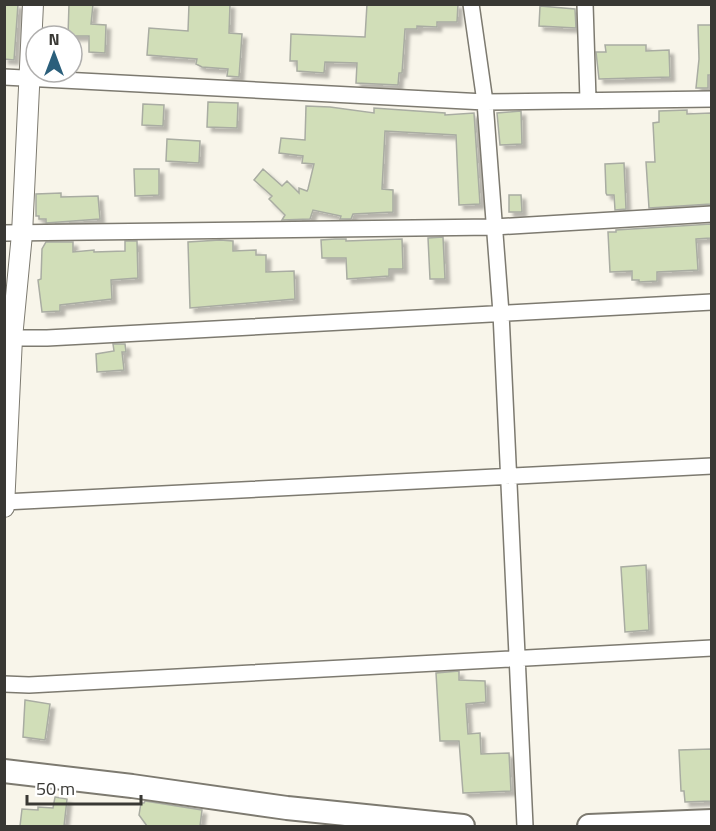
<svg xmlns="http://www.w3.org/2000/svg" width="716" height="831" font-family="'Titillium Web',sans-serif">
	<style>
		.building { fill: #d1deb8; stroke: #a9aca2; stroke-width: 1.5; filter: url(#shadow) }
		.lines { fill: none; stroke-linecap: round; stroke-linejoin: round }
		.minor-casing { stroke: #7d7a70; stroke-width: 18 }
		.tertiary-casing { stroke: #7d7a70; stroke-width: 22 }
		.secondary-casing { stroke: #7d7a70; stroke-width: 26 }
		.minor { stroke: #fff; stroke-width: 15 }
		.tertiary { stroke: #fff; stroke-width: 20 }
		.secondary { stroke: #fff; stroke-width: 22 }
	</style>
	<defs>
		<filter id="shadow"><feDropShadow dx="4.5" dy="4.5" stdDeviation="1.5" flood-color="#0004"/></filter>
	</defs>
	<rect width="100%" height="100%" fill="#f8f5ea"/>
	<path class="building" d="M4,4H18L14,60L4,59Z
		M69,4H93L91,24L106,25L105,53L89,52V36H68Z
		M189,4H230L229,33L242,34L239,77L227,76L228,69L202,67L196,64L197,59L147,55L149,28L188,31Z
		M367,4H458L457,22H437V27L417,26V29H405L402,73H399L398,85L356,83L357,63L325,62L324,73L297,71V61H290L291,34L365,37Z
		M540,6L575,9L576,28L539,26Z
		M698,25H711V75H708V88H696L699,59Z
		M605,45H646V51L669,50L670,77L599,79L596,52H606Z
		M208,102L238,103L237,128L207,127Z
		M143,104L164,105L163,126L142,125Z
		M306,106L330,107L374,113V108L445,113V115L474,113L480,204L459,205L456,135L385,131L382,189L393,190V212L353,214L351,219H340L341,216L313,210L310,219L282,220L285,215L269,199L272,196L254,180L263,169L282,186L287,181L299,193V188L307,191L308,189L314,164L302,163L303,156L279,153L281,138L305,140Z
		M687,110V114L711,113V204L649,208L646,162H655L653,123L659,122V111Z
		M521,111L522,144L500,145L497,113Z
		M167,139L200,141L199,163L166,161Z
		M624,163L626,209L615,210L614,195H607L606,193L605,164Z
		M134,169H159V195L135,196Z
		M61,193V197L98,196L100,219L46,223V219H39V216H36V194Z
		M509,195H521L522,212H509Z
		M711,224V238L696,239L698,270L657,272V281L639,282V280H632V271L610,272L608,232H616V230Z
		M443,237L445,279H430L428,238Z
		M335,239H346V241L402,239L403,269H389V276L347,279L346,258H322L321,240Z
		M220,240L233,241V251L256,250V255H266V272L294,271L295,299L190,308L188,242Z
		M125,241H137L138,278L111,280L112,299L60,305V311L42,312L38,280L41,279L42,249L46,242H73V252L94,250V252L125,251Z
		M113,344H125L126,352H122L124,370L97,372L96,354L114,351Z
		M646,565L649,630L625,632L621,567Z
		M459,671V680L485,681L486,702L466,704L468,734L480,733L481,754L509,753L511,791L463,793L459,741H440L436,673Z
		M25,700L50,704L45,740L23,737Z
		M711,749V801L685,802L684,791H681L679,750Z
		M55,797L67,799L64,826H20L22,809L38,810V807L53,808Z
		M145,801L202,810L200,826H147L139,815L141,803H144Z"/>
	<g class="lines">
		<g class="minor-casing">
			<path id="minor" d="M471,4L485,102L501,313L525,826
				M585,4L588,100
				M4,77L485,102L712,99
				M4,233L494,227L712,214
				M4,338H47L712,302
				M4,502L712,466
				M4,684L29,685L712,648"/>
		</g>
		<g class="tertiary-casing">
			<path id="tertiary" d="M4,507L12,338L22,234L33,4"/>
		</g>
		<g class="secondary-casing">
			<path id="secondary" d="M4,771L132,786L287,808L463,826
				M589,826L712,821"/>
		</g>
		<use href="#minor" class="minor"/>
		<use href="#tertiary" class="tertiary"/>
		<use href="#secondary" class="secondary"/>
	</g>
	<rect width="716" height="831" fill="none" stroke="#393834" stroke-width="12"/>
	<g transform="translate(54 54)"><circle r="28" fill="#ffffff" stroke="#b0afae" stroke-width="1.5"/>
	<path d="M0-4.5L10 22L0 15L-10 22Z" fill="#2b5f7b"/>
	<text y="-9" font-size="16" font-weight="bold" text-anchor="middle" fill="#393834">N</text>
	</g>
	<path d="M27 795v9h114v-9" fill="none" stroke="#393834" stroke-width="3"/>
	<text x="36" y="795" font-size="18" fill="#393834" stroke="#ffffff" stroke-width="4.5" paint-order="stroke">50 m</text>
</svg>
